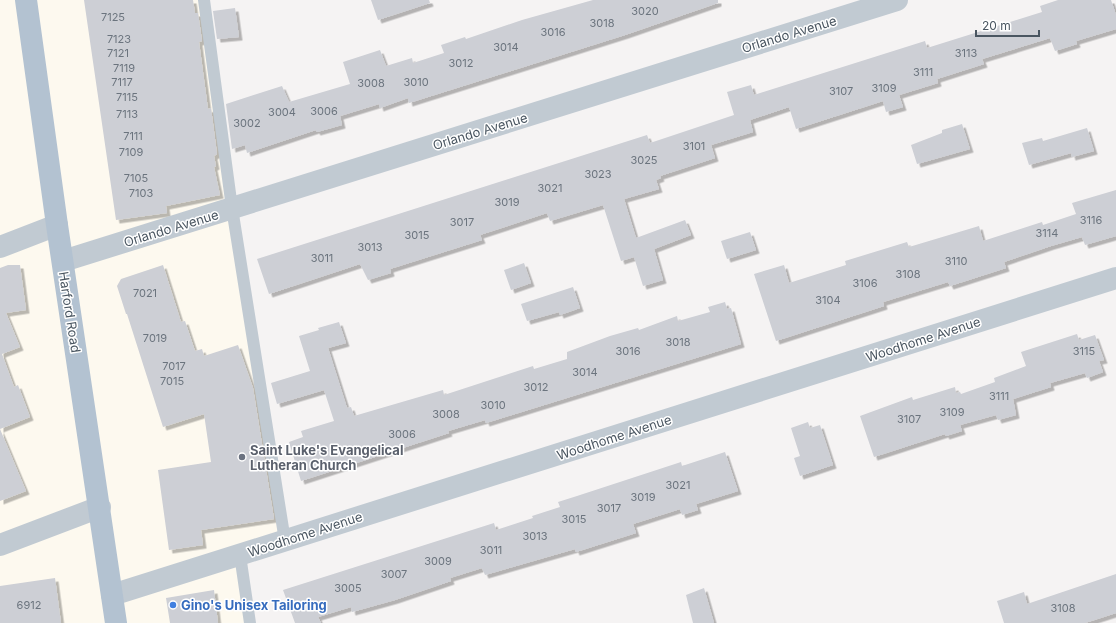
<svg xmlns="http://www.w3.org/2000/svg" width="1116" height="623" font-family="Inter,sans-serif">
	<style>
		.commercial { fill: #fdf9ef }
		.building { fill: #cdcfd5; filter: url(#shadow) }
		.lines { fill: none; stroke-linecap: round; stroke-linejoin: round }
		.lane { stroke: #c1cad2; stroke-width: 12 }
		.street { stroke: #c1cad2; stroke-width: 22 }
		.primary { stroke: #b3c2d1; stroke-width: 22 }
		.worship-dot { fill: #6b7280; stroke: #fff; stroke-width: 1.5 }
		.shop-dot { fill: #3f7fe0; stroke: #fff; stroke-width: 1.5 }
		.labels { text-anchor: middle; dominant-baseline: central; stroke-width: 3; stroke-linejoin: round; paint-order: stroke }
		.number-label { font-size: 11px; fill: #6b747e }
		.street-label { font-size: 13px; fill: #4a5661; stroke: #fff }
		.worship-label { font-size: 13px; font-weight: bold; fill: #5b616d; stroke: #fff; text-anchor: start }
		.shop-label { font-size: 13px; font-weight: bold; fill: #366cbe; stroke: #fff; text-anchor: start }
	</style>
	<defs>
		<filter id="shadow"><feDropShadow dx="3.5" dy="3.5" stdDeviation="0" flood-color="#0004"/></filter>
	</defs>
	<rect width="100%" height="100%" fill="#f5f3f3"/>
	<path class="commercial" d="M0,0H209L284,541L237,556L247,623H0Z"/>
	<path class="building" d="M84,0H193L195,13H198L202,41L199,42L203,72L208,109L211,108L217,154L214,156L216,166L214,167L220,195L166,206L167,213L116,220Z
		M371,0H429L430,3L378,20Z
		M593,0H718V3L625,35L409,103L408,98L380,108L379,104L340,116L342,125L317,132L316,130L247,153L245,145L232,149L226,104L282,86L289,102L350,84L343,62L380,50L386,66L412,58L413,63L444,53L441,45L465,37L466,39L522,20Z
		M1058,0H1111L1116,15V29L1076,41L1077,44L1055,51L1050,38L982,59L984,64L937,79L938,83L899,95L903,107L886,112L883,101L796,129L789,107L750,120L753,132L711,145L715,158L660,176L661,178L656,180L659,189L624,199L636,238L685,220L691,235L654,249L663,280L643,286L634,257L621,261L603,205L550,221L547,213L480,235L482,240L390,269L391,273L368,280L360,264L269,294L257,259L647,135L650,143L734,115L727,92L751,85L754,95L925,41L927,48L1042,12L1040,6Z
		M235,8L239,37L217,39L213,11Z
		M962,124L970,149L917,164L911,145L942,133V130Z
		M1087,128L1094,151L1072,157L1071,153L1029,165L1022,143L1042,138L1043,141Z
		M1116,190V236L1085,245L1082,237L1051,246L1004,262L1006,268L950,286L948,282L883,302L884,306L776,341L754,274L784,265L789,283L846,265L845,261L907,242L909,247L979,226L983,241L1042,222L1043,225L1076,214L1072,203Z
		M750,232L756,250L727,259L721,241Z
		M524,263L531,283L511,290L504,270Z
		M8,265H20L26,310L6,313L20,347L2,354L14,387L18,385L30,417L0,429V268Z
		M163,265L181,322L185,321L195,351L202,349L204,356L238,345L253,388L274,519L201,530L203,545L169,550L158,470L211,462L204,414L163,427L127,314H126L117,286L121,279Z
		M573,287L580,308L560,315L559,312L527,321L521,304Z
		M725,302L727,309L731,308L741,344L486,423L485,420L448,431L449,433L301,481L289,442L303,437L301,431L334,421L324,390L277,404L271,383L310,371L299,336L319,330L318,328L339,322L346,343L328,348L347,408L351,407L354,416L443,390L444,395L533,366L534,369L567,359V352L610,336L638,328L639,330L677,316L678,321L710,312L708,307Z
		M1077,334L1079,340L1095,335L1104,360L1099,361L1103,372L1087,378L1085,373L1050,383L1051,387L1013,399L1016,415L998,420L996,415L960,425L962,431L946,436L945,434L874,457L860,416L912,397L913,400L955,387L956,393L960,392L961,394L995,382L994,378L1026,366L1021,352Z
		M808,422L810,428L820,425L833,465L800,476L794,458L800,456L791,428Z
		M0,429L26,491L0,501Z
		M725,452L738,491L696,504L698,510L682,515L680,509L633,524L636,533L576,552L575,549L485,575L482,568L450,578L451,581L395,600L352,612L351,607L318,617L321,623H295L283,590L494,523L496,530L533,518L532,516L560,507L558,502L577,496L681,462L682,466Z
		M1116,574V613L1085,623H1004L997,601L1024,592L1027,604Z
		M55,578L61,623H0V586Z
		M704,588L714,623H693L686,595Z
		M214,590L218,623H170L166,598Z"/>
	<g class="lines">
		<path class="lane" d="M204,0L232,208L285,541
			M240,555L250,623"/>
		<path class="street" d="M0,247L57,225
			M63,261L897,0
			M0,545L100,507
			M112,595L1116,278"/>
		<path class="primary" d="M26,0L57,225L116,623"/>
	</g>
	<circle class="worship-dot" cx="242" cy="457" r="4"/>
	<circle class="shop-dot" cx="173" cy="605" r="4"/>
	<g class="labels">
		<g class="number-label">
			<text x="645" y="11">3020</text>
			<text x="113" y="17">7125</text>
			<text x="602" y="23">3018</text>
			<text x="553" y="32">3016</text>
			<text x="119" y="39">7123</text>
			<text x="506" y="47">3014</text>
			<text x="118" y="53">7121</text>
			<text x="966" y="53">3113</text>
			<text x="461" y="63">3012</text>
			<text x="124" y="68">7119</text>
			<text x="923" y="72">3111</text>
			<text x="122" y="82">7117</text>
			<text x="416" y="82">3010</text>
			<text x="371" y="83">3008</text>
			<text x="884" y="88">3109</text>
			<text x="841" y="91">3107</text>
			<text x="127" y="97">7115</text>
			<text x="324" y="111">3006</text>
			<text x="282" y="112">3004</text>
			<text x="127" y="114">7113</text>
			<text x="247" y="123">3002</text>
			<text x="133" y="136">7111</text>
			<text x="694" y="146">3101</text>
			<text x="131" y="152">7109</text>
			<text x="644" y="160">3025</text>
			<text x="598" y="174">3023</text>
			<text x="136" y="178">7105</text>
			<text x="550" y="188">3021</text>
			<text x="141" y="193">7103</text>
			<text x="507" y="202">3019</text>
			<text x="1091" y="220">3116</text>
			<text x="462" y="222">3017</text>
			<text x="1047" y="233">3114</text>
			<text x="417" y="235">3015</text>
			<text x="370" y="247">3013</text>
			<text x="322" y="258">3011</text>
			<text x="956" y="261">3110</text>
			<text x="908" y="274">3108</text>
			<text x="865" y="283">3106</text>
			<text x="145" y="293">7021</text>
			<text x="828" y="300">3104</text>
			<text x="155" y="338">7019</text>
			<text x="678" y="342">3018</text>
			<text x="628" y="351">3016</text>
			<text x="1084" y="351">3115</text>
			<text x="174" y="366">7017</text>
			<text x="585" y="372">3014</text>
			<text x="172" y="381">7015</text>
			<text x="536" y="387">3012</text>
			<text x="999" y="396">3111</text>
			<text x="493" y="405">3010</text>
			<text x="952" y="412">3109</text>
			<text x="446" y="414">3008</text>
			<text x="909" y="419">3107</text>
			<text x="402" y="434">3006</text>
			<text x="678" y="485">3021</text>
			<text x="643" y="497">3019</text>
			<text x="609" y="508">3017</text>
			<text x="574" y="519">3015</text>
			<text x="535" y="536">3013</text>
			<text x="491" y="550">3011</text>
			<text x="438" y="561">3009</text>
			<text x="394" y="574">3007</text>
			<text x="348" y="588">3005</text>
			<text x="29" y="605">6912</text>
			<text x="1063" y="608">3108</text>
		</g>
		<g class="street-label">
			<text transform="translate(789 34) rotate(-17)">Orlando Avenue</text>
			<text transform="translate(480 131) rotate(-17)">Orlando Avenue</text>
			<text transform="translate(171 228) rotate(-17)">Orlando Avenue</text>
			<text transform="translate(70 312) rotate(81)">Harford Road</text>
			<text transform="translate(923 339) rotate(-18)">Woodhome Avenue</text>
			<text transform="translate(614 437) rotate(-18)">Woodhome Avenue</text>
			<text transform="translate(305 534) rotate(-18)">Woodhome Avenue</text>
		</g>
		<g class="worship-label">
			<text x="250" y="450">Saint Luke's Evangelical<tspan x="250" dy="15">Lutheran Church</tspan></text>
		</g>
		<g class="shop-label">
			<text x="181" y="605">Gino's Unisex Tailoring</text>
		</g>
	</g>
	<path d="M976 30v6h63v-6" fill="none" stroke="#4a5661" stroke-width="2"/>
	<text x="982" y="30" font-size="12" fill="#4a5661" stroke="#ffffff" stroke-width="3" paint-order="stroke">20 m</text>
</svg>
